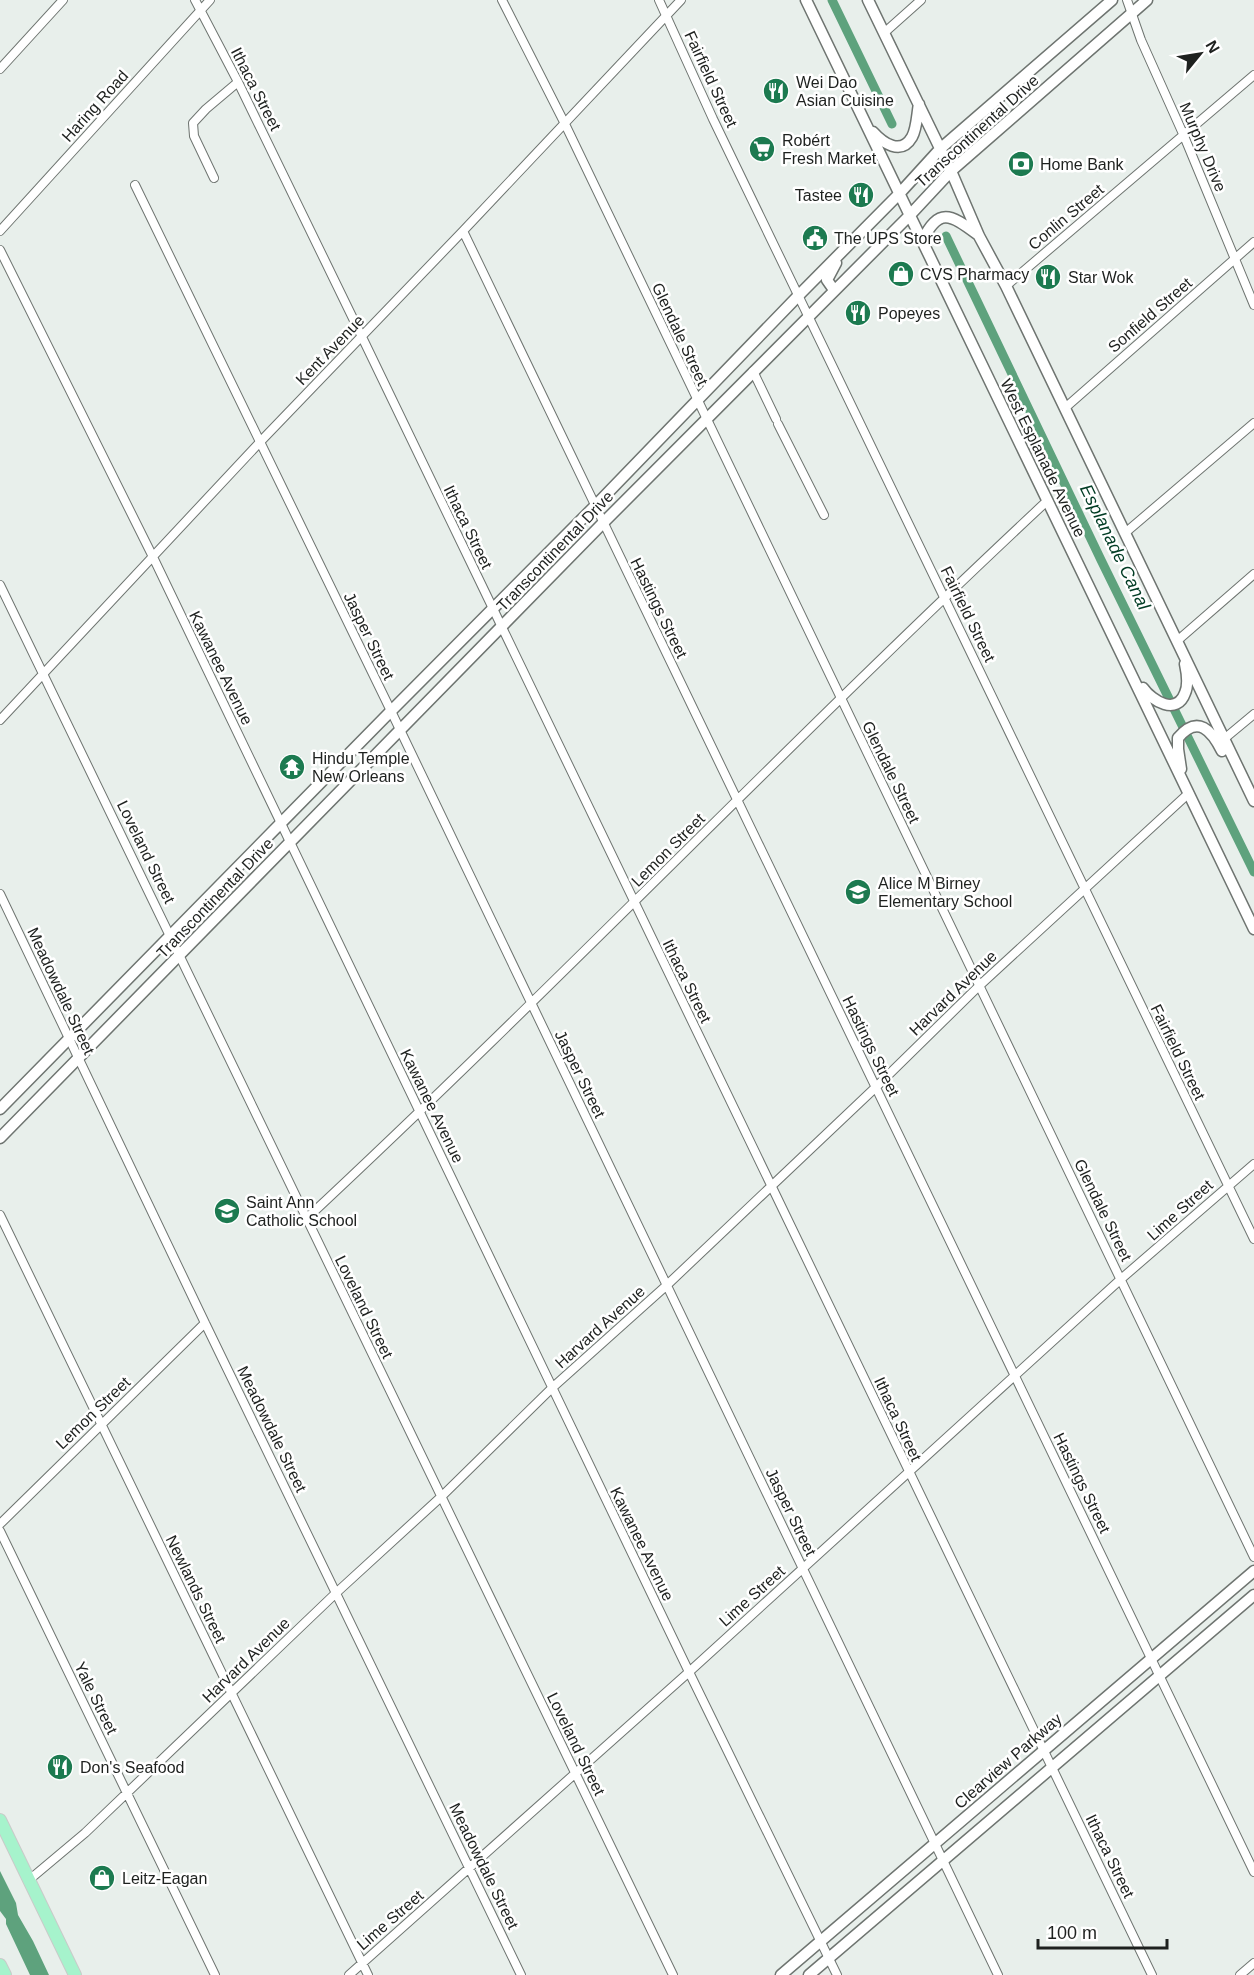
<svg xmlns="http://www.w3.org/2000/svg" width="1254" height="1975" font-family="Helvetica,sans-serif">
	<style>
		.water { fill: #5ea27d }
		.lines { fill: none; stroke-linecap: round; stroke-linejoin: round }
		.canal { stroke: #5ea27d; stroke-width: 9 }
		.street-casing { stroke: #6e7470; stroke-width: 10 }
		.secondary-casing { stroke: #6e7470; stroke-width: 13 }
		.primary-casing { stroke: #c9cac9; stroke-width: 14 }
		.street { stroke: #fff; stroke-width: 8 }
		.secondary { stroke: #fff; stroke-width: 10 }
		.primary { stroke: #a6f3cc; stroke-width: 12 }
		.labels { text-anchor: middle; dominant-baseline: central; stroke-width: 5; stroke-linejoin: round; paint-order: stroke }
		.street-label { font-size: 16px; fill: #1e211f; stroke: #fff }
		.poi-label { font-size: 16px; fill: #1e211f; stroke: #fff; text-anchor: start }
		.water-label { font-size: 18px; font-style: italic; fill: #013c24; stroke: #fff }
	</style>
	<rect width="100%" height="100%" fill="#e8efeb"/>
	<path class="water" d="M0,1871L16,1903L18,1915L33,1941L49,1975H30L6,1924V1919L0,1911Z"/>
	<g class="lines">
		<path class="canal" d="M832,0L892,124
			M946,236L1101,560L1254,872"/>
		<g class="street-casing">
			<path id="street" d="M195,0L238,82L362,337L1152,1975
				M502,0L565,124L1254,1557
				M659,0L713,119L1254,1239
				M1127,0L1141,40L1184,136L1254,305
				M884,33L921,0
				M0,69L63,0
				M214,178L194,136L193,123L206,109L238,82
				M135,185L391,711L998,1975
				M0,231L210,0
				M463,231L1254,1872
				M0,250L153,557L689,1672L837,1975
				M1006,286L1254,75
				M753,371L776,419
				M1065,408L1254,242
				M778,424L824,515
				M1125,533L1254,423
				M0,585C226,1048 449,1512 673,1975
				M1177,641L1254,574
				M0,720L260,442L463,231L681,0
				M1224,739L1254,714
				M0,894L205,1323L521,1975
				M0,1215L368,1975
				M306,1219C558,984 796,735 1047,501
				M0,1524L205,1323
				M0,1531L215,1975
				M29,1880L85,1833L336,1593L442,1496L552,1388L667,1285L876,1087L979,986L1189,793
				M349,1975L689,1672L1121,1279L1254,1164
				M1240,1975L1254,1963"/>
		</g>
		<g class="secondary-casing">
			<path id="secondary" d="M806,0L1254,929
				M868,0L951,171L979,236L1006,286L1254,801
				M873,132C883,143 901,156 912,137C917,128 917,114 919,104
				M922,241C939,207 950,214 977,234
				M834,290L827,280L836,263
				M1143,688C1152,701 1177,716 1185,693C1189,684 1187,673 1185,664
				M1181,769L1178,749V738C1198,714 1212,731 1222,751
				M0,1109L391,711L595,506L799,295L899,194L940,149L1112,0
				M0,1138L603,523L910,215L951,171L1147,0
				M781,1975L1254,1571
				M809,1975L1254,1595"/>
		</g>
		<g class="primary-casing">
			<path id="primary" d="M0,1820L75,1975
				M0,1965L5,1975"/>
		</g>
		<use href="#street" class="street"/>
		<use href="#secondary" class="secondary"/>
		<use href="#primary" class="primary"/>
	</g>
	<defs>
		<g id="restaurant-disc" transform="scale(1.35)"><circle r="9.5" fill="#1c7a50" stroke="#fff"/><path d="M-5-6h1v4h1v-4h1v4h1v-4h1v5L-1.5 .5V6h-2V.5L-5-1ZM5-6V6H3V1.5H1.5Q1.5-4 5-6Z" fill="#fff"/></g>
		<g id="supermarket-disc" transform="scale(1.35)"><circle r="9.5" fill="#1c7a50" stroke="#fff"/><path d="M-6-5.5h2.5l.6 2H6L4.5 2H-2.5L-4.4-4H-6ZM-1.5 3.2a1.3 1.3 0 1 0 .1 0ZM3 3.2a1.3 1.3 0 1 0 .1 0Z" fill="#fff"/></g>
		<g id="bank-disc" transform="scale(1.35)"><circle r="9.5" fill="#1c7a50" stroke="#fff"/><path d="M-6-4H6V4H-6ZM0-2.3a2.3 2.3 0 1 0 0 4.6a2.3 2.3 0 1 0 0-4.6Z" fill="#fff"/></g>
		<g id="civic-disc" transform="scale(1.35)"><circle r="9.5" fill="#1c7a50" stroke="#fff"/><path d="M-.6-6.5H3V-4.5H.6V-3L4-1V1h2V6H-6V1h2V-1L-.6-3ZM-1.2 2.5V6h2.4V2.5Z" fill="#fff"/></g>
		<g id="shop-disc" transform="scale(1.35)"><circle r="9.5" fill="#1c7a50" stroke="#fff"/><path d="M-5-2.5h2.3a2.7 3.5 0 0 1 5.4 0H5L5.5 6h-11ZM-1.5-2.5h3a1.5 2.3 0 0 0-3 0Z" fill="#fff"/></g>
		<g id="temple-disc" transform="scale(1.35)"><circle r="9.5" fill="#1c7a50" stroke="#fff"/><path d="M0-6L5-2H3V0L6.5 2.5H4V6H1.5V3h-3V6H-4V2.5H-6.5L-3 0V-2H-5Z" fill="#fff"/></g>
		<g id="school-disc" transform="scale(1.35)"><circle r="9.5" fill="#1c7a50" stroke="#fff"/><path d="M0-5L7-2L0 1L-7-2ZM-4 1L0 2.5L4 1V4Q0 6-4 4Z" fill="#fff"/></g>
	</defs>
	<g fill-rule="evenodd">
		<use href="#restaurant-disc" x="776" y="91"/>
		<use href="#supermarket-disc" x="762" y="149"/>
		<use href="#bank-disc" x="1021" y="164"/>
		<use href="#restaurant-disc" x="861" y="195"/>
		<use href="#civic-disc" x="815" y="238"/>
		<use href="#shop-disc" x="901" y="274"/>
		<use href="#restaurant-disc" x="1048" y="277"/>
		<use href="#restaurant-disc" x="858" y="313"/>
		<use href="#temple-disc" x="292" y="767"/>
		<use href="#school-disc" x="858" y="892"/>
		<use href="#school-disc" x="227" y="1211"/>
		<use href="#restaurant-disc" x="60" y="1767"/>
		<use href="#shop-disc" x="102" y="1878"/>
	</g>
	<g class="labels">
		<g class="street-label">
			<text transform="translate(711 79) rotate(65)">Fairfield Street</text>
			<text transform="translate(256 89) rotate(63)">Ithaca Street</text>
			<text transform="translate(95 106) rotate(-48)">Haring Road</text>
			<text transform="translate(977 131) rotate(-42)">Transcontinental Drive</text>
			<text transform="translate(1203 147) rotate(67)">Murphy Drive</text>
			<text transform="translate(1066 217) rotate(-40)">Conlin Street</text>
			<text transform="translate(1150 315) rotate(-41)">Sonfield Street</text>
			<text transform="translate(680 334) rotate(65)">Glendale Street</text>
			<text transform="translate(330 350) rotate(-46)">Kent Avenue</text>
			<text transform="translate(1043 458) rotate(64)">West Esplanade Avenue</text>
			<text transform="translate(468 527) rotate(64)">Ithaca Street</text>
			<text transform="translate(555 551) rotate(-46)">Transcontinental Drive</text>
			<text transform="translate(659 608) rotate(64)">Hastings Street</text>
			<text transform="translate(968 614) rotate(64)">Fairfield Street</text>
			<text transform="translate(369 636) rotate(64)">Jasper Street</text>
			<text transform="translate(221 668) rotate(64)">Kawanee Avenue</text>
			<text transform="translate(891 772) rotate(64)">Glendale Street</text>
			<text transform="translate(668 850) rotate(-45)">Lemon Street</text>
			<text transform="translate(146 852) rotate(64)">Loveland Street</text>
			<text transform="translate(215 898) rotate(-46)">Transcontinental Drive</text>
			<text transform="translate(687 981) rotate(64)">Ithaca Street</text>
			<text transform="translate(61 991) rotate(65)">Meadowdale Street</text>
			<text transform="translate(953 993) rotate(-44)">Harvard Avenue</text>
			<text transform="translate(871 1046) rotate(64)">Hastings Street</text>
			<text transform="translate(1178 1052) rotate(64)">Fairfield Street</text>
			<text transform="translate(580 1074) rotate(64)">Jasper Street</text>
			<text transform="translate(432 1106) rotate(64)">Kawanee Avenue</text>
			<text transform="translate(1103 1210) rotate(64)">Glendale Street</text>
			<text transform="translate(1180 1210) rotate(-42)">Lime Street</text>
			<text transform="translate(364 1307) rotate(64)">Loveland Street</text>
			<text transform="translate(600 1327) rotate(-42)">Harvard Avenue</text>
			<text transform="translate(93 1413) rotate(-44)">Lemon Street</text>
			<text transform="translate(898 1419) rotate(65)">Ithaca Street</text>
			<text transform="translate(272 1429) rotate(64)">Meadowdale Street</text>
			<text transform="translate(1082 1483) rotate(64)">Hastings Street</text>
			<text transform="translate(791 1512) rotate(64)">Jasper Street</text>
			<text transform="translate(642 1544) rotate(64)">Kawanee Avenue</text>
			<text transform="translate(196 1589) rotate(64)">Newlands Street</text>
			<text transform="translate(752 1596) rotate(-42)">Lime Street</text>
			<text transform="translate(246 1660) rotate(-44)">Harvard Avenue</text>
			<text transform="translate(96 1698) rotate(64)">Yale Street</text>
			<text transform="translate(576 1744) rotate(64)">Loveland Street</text>
			<text transform="translate(1008 1761) rotate(-41)">Clearview Parkway</text>
			<text transform="translate(1110 1856) rotate(64)">Ithaca Street</text>
			<text transform="translate(484 1866) rotate(64)">Meadowdale Street</text>
			<text transform="translate(390 1920) rotate(-41)">Lime Street</text>
		</g>
		<g class="poi-label">
			<text x="796" y="82">Wei Dao<tspan x="796" dy="18">Asian Cuisine</tspan></text>
			<text x="782" y="140">Robért<tspan x="782" dy="18">Fresh Market</tspan></text>
			<text x="1040" y="164">Home Bank</text>
			<text x="842" y="195" text-anchor="end">Tastee</text>
			<text x="834" y="238">The UPS Store</text>
			<text x="920" y="274">CVS Pharmacy</text>
			<text x="1068" y="277">Star Wok</text>
			<text x="878" y="313">Popeyes</text>
			<text x="312" y="758">Hindu Temple<tspan x="312" dy="18">New Orleans</tspan></text>
			<text x="878" y="883">Alice M Birney<tspan x="878" dy="18">Elementary School</tspan></text>
			<text x="246" y="1202">Saint Ann<tspan x="246" dy="18">Catholic School</tspan></text>
			<text x="80" y="1767">Don's Seafood</text>
			<text x="122" y="1878">Leitz-Eagan</text>
		</g>
		<g class="water-label">
			<text transform="translate(1115 547) rotate(64)">Esplanade Canal</text>
		</g>
	</g>
	<g transform="translate(1200 54) rotate(60)" stroke="#ffffff" stroke-width="4.5" paint-order="stroke">
	<path d="M0-4.5L10 22L0 15L-10 22Z" fill="#1e211f"/>
	<text y="-9" font-size="16" font-weight="bold" text-anchor="middle" fill="#1e211f">N</text>
	</g>
	<path d="M1038 1939v9h129v-9" fill="none" stroke="#1e211f" stroke-width="3"/>
	<text x="1047" y="1939" font-size="18" fill="#1e211f" stroke="#ffffff" stroke-width="4.5" paint-order="stroke">100 m</text>
</svg>
